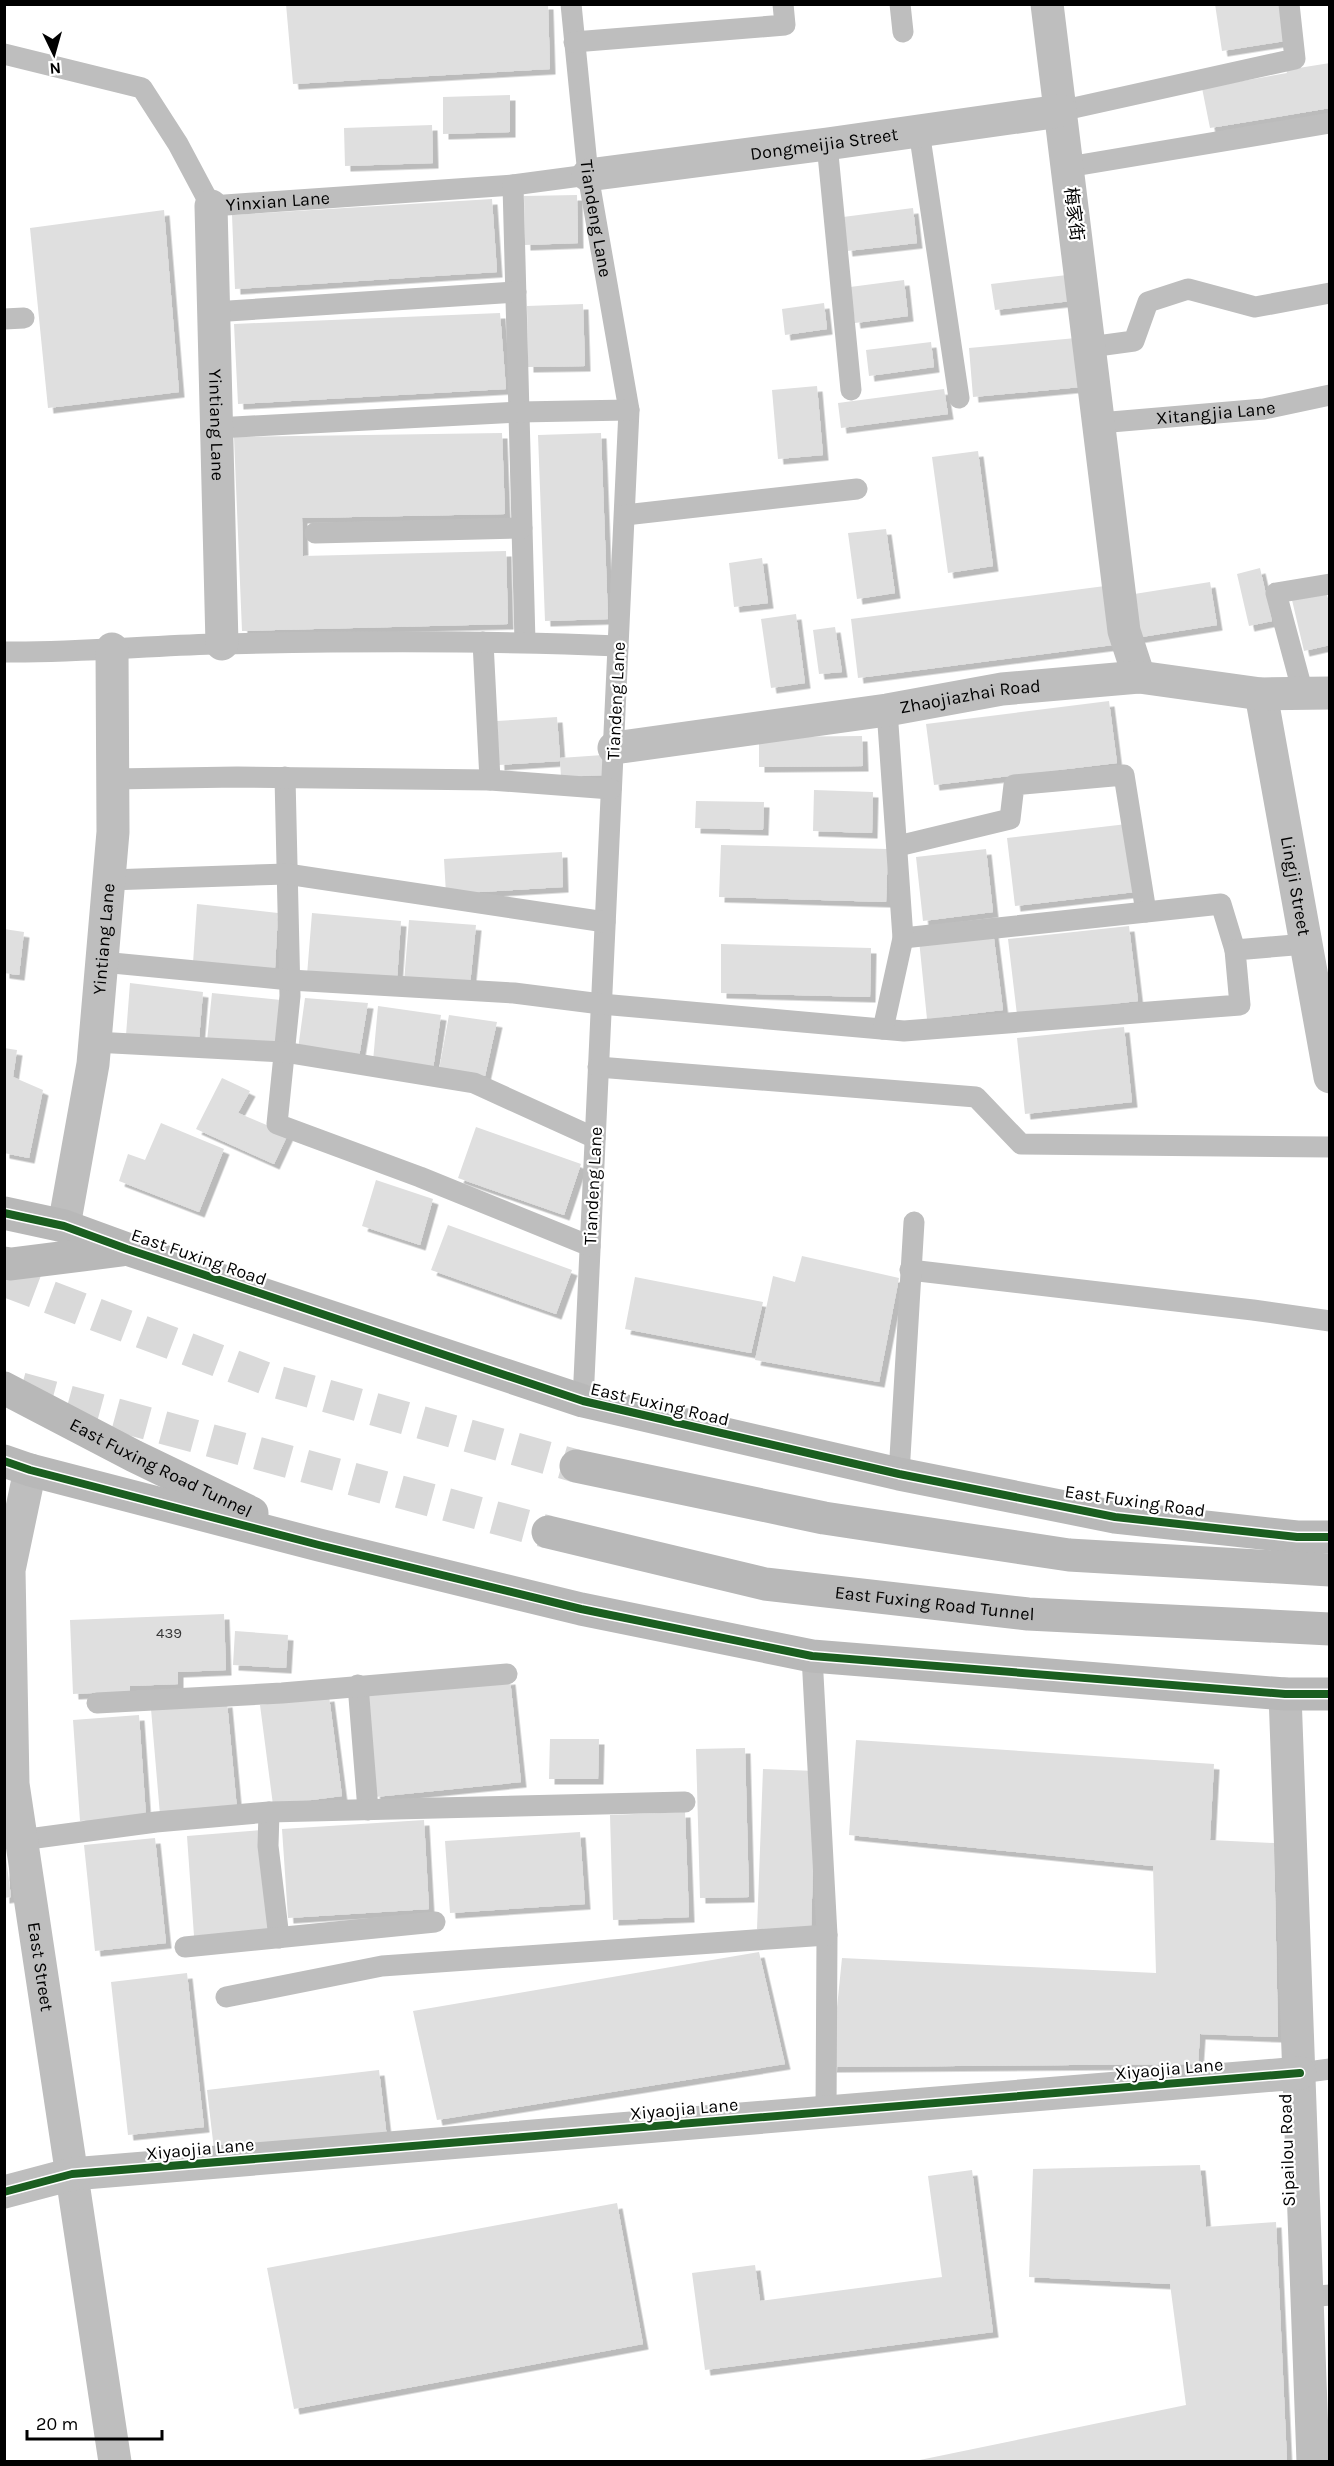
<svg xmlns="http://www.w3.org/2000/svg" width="1334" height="2466" font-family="Karla,'Noto Sans SC',sans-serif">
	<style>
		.building { fill: #dfdfdf; filter: url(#shadow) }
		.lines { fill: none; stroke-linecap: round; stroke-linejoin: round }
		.secondary-tunnel { stroke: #d9d9d9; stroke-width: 33; stroke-dasharray: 33 16; stroke-linecap: butt }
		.lane { stroke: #bebebe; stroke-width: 21 }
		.street { stroke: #bebebe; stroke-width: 33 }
		.secondary { stroke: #b8b8b8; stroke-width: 33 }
		.cycleway-casing { stroke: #fff; stroke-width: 11 }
		.cycleway { stroke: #1b5e20; stroke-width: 8 }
		.labels { text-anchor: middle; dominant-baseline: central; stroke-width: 4.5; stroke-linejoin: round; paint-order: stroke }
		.number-label { font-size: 15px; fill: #383838 }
		.street-label { font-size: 18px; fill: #000; stroke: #fff }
	</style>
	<defs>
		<filter id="shadow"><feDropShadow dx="5.5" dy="5.5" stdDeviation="0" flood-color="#0004"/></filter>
	</defs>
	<rect width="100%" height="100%" fill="#fff"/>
	<path class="building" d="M286,4H548L550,69L293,84Z
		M1215,4H1279L1285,41L1222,51Z
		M1330,63V108L1210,128L1202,88L1287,73L1286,70Z
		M510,95V132L443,134V97Z
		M432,125L433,163L345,166L344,128Z
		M577,195L578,243L525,245L524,196Z
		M492,199L497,272L235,289L232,215Z
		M913,208L917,243L847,251L843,217Z
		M164,210L179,392L48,408L30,228Z
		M1067,275L1071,301L995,310L991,284Z
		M904,280L908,316L855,323L850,287Z
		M824,303L827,329L785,335L782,309Z
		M583,304L585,366L528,367L527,306Z
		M500,313L506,389L238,404L234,324Z
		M1076,338L1081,387L973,397L969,348Z
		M931,342L934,367L869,376L866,350Z
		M817,386L823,455L778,459L772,390Z
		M944,389L948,414L841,428L838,403Z
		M502,433L505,514L302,518L303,556L506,551L508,624L242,631L234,437Z
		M601,433L608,619L545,621L538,435Z
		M978,451L993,566L948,573L932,457Z
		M886,529L895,593L857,599L848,533Z
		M762,558L768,603L734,607L729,563Z
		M1260,568L1272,621L1249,626L1237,574Z
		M1210,582L1217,625L1135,638L1128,595Z
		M1105,586L1113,645L858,678L851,619Z
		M1326,592L1330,605V645L1304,651L1292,600Z
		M796,614L805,683L771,688L761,619Z
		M835,627L842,672L819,674L813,630Z
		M1109,701L1117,763L934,785L926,724Z
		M557,717L560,758L603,755L604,775L561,777L560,761L499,765L497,721Z
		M862,736L863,766L759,767V737Z
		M814,790L873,792L872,833L813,831Z
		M696,801L764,802L763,830L695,828Z
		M1127,824L1135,892L1015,906L1007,838Z
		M721,845L888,849L886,902L719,897Z
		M986,849L993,912L923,921L916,857Z
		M562,852L563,887L446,894L444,859Z
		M197,904L278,913L275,968L193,963Z
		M312,913L401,921L397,980L307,975Z
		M409,920L476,925L470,985L404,982Z
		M1129,926L1138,1001L1017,1015L1008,939Z
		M4,929L24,932L19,975L4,973Z
		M993,931L1003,1010L927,1019L919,940Z
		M721,944L871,948L870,997L721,993Z
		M130,983L203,992L199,1040L126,1035Z
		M212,993L281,1000L277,1047L207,1041Z
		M305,998L368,1003L359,1057L298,1049Z
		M378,1006L441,1015L433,1069L373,1061Z
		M449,1015L497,1022L485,1076L439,1070Z
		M1124,1027L1132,1102L1025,1114L1017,1038Z
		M4,1048L17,1050L13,1077L43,1090L29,1158L4,1153Z
		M222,1078L250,1091L238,1113L288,1134L274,1164L196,1129Z
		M161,1123L224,1149L199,1212L119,1181L128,1154L145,1160Z
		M476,1127L581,1164L564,1215L458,1178Z
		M376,1180L433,1199L420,1245L362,1226Z
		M448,1225L572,1270L556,1314L431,1270Z
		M802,1256L899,1278L879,1382L755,1360L773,1276L795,1282Z
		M635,1277L763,1302L751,1353L625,1329Z
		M224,1614L226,1670L178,1672V1684L130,1686V1691L73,1694L70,1620Z
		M235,1631L288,1635L286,1668L233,1665Z
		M510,1679L521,1782L375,1797L364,1695Z
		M329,1696L342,1796L273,1805L260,1705Z
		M227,1702L237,1809L160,1815L151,1709Z
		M139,1715L146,1816L80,1821L73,1720Z
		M550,1739H599L598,1779H549Z
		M856,1740L1214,1764L1210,1840L1274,1843L1278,2037L1200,2034L1198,2064L831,2067L842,1958L1156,1973L1153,1866L849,1835Z
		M745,1748L749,1897L700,1898L696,1749Z
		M763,1769L816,1771L811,1931L757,1929Z
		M685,1812L689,1917L613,1920L610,1815Z
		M424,1820L429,1909L288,1918L282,1829Z
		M261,1830L269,1930L194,1936L187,1836Z
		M580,1832L585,1904L450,1913L445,1841Z
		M155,1838L166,1943L95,1951L84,1845Z
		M4,1842L11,1897L4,1898Z
		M759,1952L785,2064L437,2120L413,2011Z
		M187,1973L204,2127L128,2135L111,1982Z
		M379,2070L387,2138L215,2158L207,2090Z
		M1200,2165L1206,2227L1276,2222L1287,2462H910L1186,2405L1170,2284L1029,2277L1033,2169Z
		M972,2170L993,2332L705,2370L692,2273L755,2265L760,2301L942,2277L928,2176Z
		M617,2203L643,2344L294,2409L267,2268Z"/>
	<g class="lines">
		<path class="secondary-tunnel" d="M4,1280L270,1380L576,1466
			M21,1389L548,1532"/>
		<g class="lane">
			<path id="s1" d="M571,4L588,175L629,410L583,1401"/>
			<path d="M900,4L903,32"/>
			<path d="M574,42L785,25L783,4"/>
			<path id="s2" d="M4,54L142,88L178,144L211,206L513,185L588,175"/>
			<path d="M1060,111L1295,59L1289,4"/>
			<path d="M919,131L959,398"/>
			<path d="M827,144L851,390"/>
			<path d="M1068,167L1330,123"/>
			<path d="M513,185L525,642"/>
			<path d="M213,312L516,292"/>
			<path d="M4,319L24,318"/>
			<path d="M1090,347L1134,341L1148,302L1188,289L1255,307L1330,293"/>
			<path id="s3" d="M1099,423L1264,409L1330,395"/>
			<path d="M216,428L519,412L629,410"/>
			<path d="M625,515L857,489"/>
			<path d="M315,533L522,528"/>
			<path d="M483,642L490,780"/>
			<path d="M4,652C74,653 144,646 214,644C348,641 484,640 618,646"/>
			<path d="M1303,693L1276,593L1330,584"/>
			<path d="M285,777L290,996L277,1124L420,1177L590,1246"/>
			<path d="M113,779L237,777L490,780L611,789"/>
			<path d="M898,846L1010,819L1014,785L1124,775L1146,912"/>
			<path d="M109,880L287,874L605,922"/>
			<path d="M903,938L1221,904L1235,950"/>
			<path d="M102,962L290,980L514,993L601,1004L904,1031L1240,1005L1235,950L1306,944"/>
			<path d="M883,1029L903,938L887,710"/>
			<path d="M94,1042L284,1052L474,1083L595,1138"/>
			<path d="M598,1067L976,1097L1021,1144L1330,1147"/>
			<path d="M910,1270L1253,1310L1330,1321"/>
			<path d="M899,1474L914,1222"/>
			<path d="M812,1656L827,1935L826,2112"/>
			<path d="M358,1685L368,1810"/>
			<path d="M97,1703L282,1693L507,1674"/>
			<path d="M269,1812L268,1846L279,1938"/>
			<path d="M21,1840L156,1822L269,1812L685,1802"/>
			<path d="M185,1947L435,1922"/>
			<path d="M226,1997L382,1966L827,1935"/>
			<path d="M1300,2073L1330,2069"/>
			<path d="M1308,2297L1330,2295"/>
		</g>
		<g class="street">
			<path d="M1047,4L1124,631L1139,677"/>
			<path id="s4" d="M588,175L827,144L1060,111"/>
			<path id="s5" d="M211,206L222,644"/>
			<path id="s6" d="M1261,694L1330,1077"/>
			<path id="s7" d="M614,748L887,710L1002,689L1139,677L1261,694L1330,693"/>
			<path id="s8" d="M64,1226L93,1064L113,832L112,649"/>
			<path id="s9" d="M30,1470L9,1570L13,1784L115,2462"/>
			<path d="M1285,1694L1313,2462"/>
			<path d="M4,2192L72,2174L1300,2073"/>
		</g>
		<g class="secondary">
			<path d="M4,1213L64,1226L127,1249L583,1401L899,1474L1115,1517L1297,1537H1330"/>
			<path d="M4,1263L11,1264L122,1250"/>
			<path id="s10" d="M4,1388L134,1456L252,1513"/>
			<path d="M4,1461L30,1470L319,1545L581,1609L812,1656L1285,1694H1330"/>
			<path d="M576,1466L824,1518L1069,1555L1330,1570"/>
			<path id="s11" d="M548,1532L765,1584L1028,1614L1330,1629"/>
		</g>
		<g class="cycleway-casing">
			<path id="cycleway" d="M4,1213L64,1226L127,1249L583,1401L899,1474L1115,1517L1297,1537H1330
				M4,1461L30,1470L319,1545L581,1609L812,1656L1285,1694H1330
				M4,2192L72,2174L1300,2073"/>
		</g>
		<use href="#cycleway" class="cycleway"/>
	</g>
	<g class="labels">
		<g class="number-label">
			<text x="169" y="1633">439</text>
		</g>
		<g class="street-label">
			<text stroke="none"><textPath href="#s4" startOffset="238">Dongmeijia Street</textPath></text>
			<text stroke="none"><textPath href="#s2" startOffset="346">Yinxian Lane</textPath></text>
			<text transform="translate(1074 214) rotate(83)">梅家街</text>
			<text stroke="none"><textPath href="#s1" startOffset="216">Tiandeng Lane</textPath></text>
			<text stroke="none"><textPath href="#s3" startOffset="117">Xitangjia Lane</textPath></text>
			<text stroke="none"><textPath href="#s5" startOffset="219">Yintiang Lane</textPath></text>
			<text stroke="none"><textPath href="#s7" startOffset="360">Zhaojiazhai Road</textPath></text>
			<text transform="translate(616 701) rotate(-87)">Tiandeng Lane</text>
			<text stroke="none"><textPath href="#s6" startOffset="195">Lingji Street</textPath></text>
			<text stroke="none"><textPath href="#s8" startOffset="290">Yintiang Lane</textPath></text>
			<text transform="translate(593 1186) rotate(-87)">Tiandeng Lane</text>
			<text transform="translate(199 1257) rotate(19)">East Fuxing Road</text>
			<text transform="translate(660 1404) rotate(13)">East Fuxing Road</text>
			<text stroke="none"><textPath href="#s10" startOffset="176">East Fuxing Road Tunnel</textPath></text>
			<text transform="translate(1135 1501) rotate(8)">East Fuxing Road</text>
			<text stroke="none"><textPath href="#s11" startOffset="394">East Fuxing Road Tunnel</textPath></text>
			<text stroke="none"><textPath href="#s9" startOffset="501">East Street</textPath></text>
			<text transform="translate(1169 2069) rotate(-5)">Xiyaojia Lane</text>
			<text transform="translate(684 2109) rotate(-5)">Xiyaojia Lane</text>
			<text transform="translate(200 2149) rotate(-5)">Xiyaojia Lane</text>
			<text transform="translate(1287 2150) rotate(-92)">Sipailou Road</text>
		</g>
	</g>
	<rect width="1334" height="2466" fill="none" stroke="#000000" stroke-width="12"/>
	<g transform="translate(54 54) rotate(175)" stroke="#ffffff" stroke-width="4.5" paint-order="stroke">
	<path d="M0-4.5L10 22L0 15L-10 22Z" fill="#000000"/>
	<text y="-9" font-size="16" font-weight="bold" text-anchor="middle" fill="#000000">N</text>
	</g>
	<path d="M27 2430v9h135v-9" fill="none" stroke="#000000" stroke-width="3"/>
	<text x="36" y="2430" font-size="18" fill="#000000" stroke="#ffffff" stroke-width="4.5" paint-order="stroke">20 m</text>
</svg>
